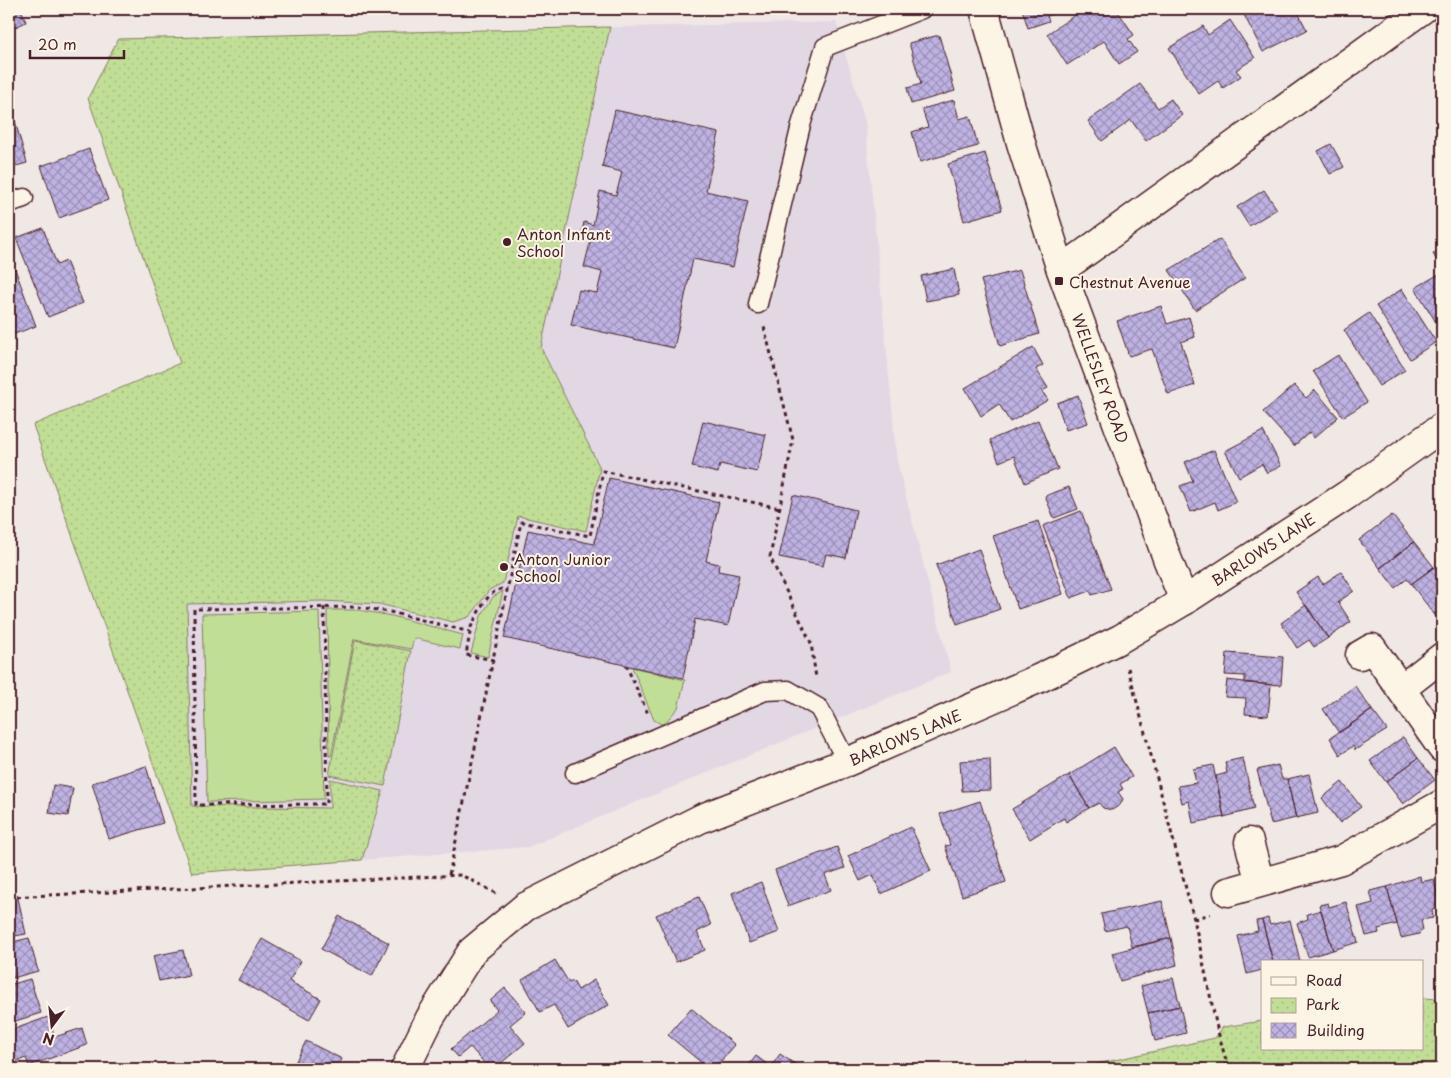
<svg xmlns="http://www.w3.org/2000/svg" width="1451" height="1078" font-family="'Playpen Sans',sans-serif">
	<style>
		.built { fill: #e1d8e4 }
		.green { fill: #c1de96; stroke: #867e60 }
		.park { fill: url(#park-dots); stroke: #867e60 }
		.building { fill: url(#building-cross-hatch); stroke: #4a1f2b }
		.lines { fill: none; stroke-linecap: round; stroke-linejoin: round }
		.service-casing { stroke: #4a1f2b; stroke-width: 21 }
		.minor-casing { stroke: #4a1f2b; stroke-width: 31 }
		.tertiary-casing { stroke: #4a1f2b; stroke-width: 31 }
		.path { stroke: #4a1f2b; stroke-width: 3; stroke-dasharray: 4 4; stroke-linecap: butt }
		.service { stroke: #fcf5e5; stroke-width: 18 }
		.minor { stroke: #fcf5e5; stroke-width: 28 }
		.tertiary { stroke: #fcf5e5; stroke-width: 28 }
		.poi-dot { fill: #4a1f2b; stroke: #fcf5e5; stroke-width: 2 }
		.labels { text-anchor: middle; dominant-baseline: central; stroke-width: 4; stroke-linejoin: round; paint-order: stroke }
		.poi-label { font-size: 15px; fill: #4a1f2b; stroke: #fcf5e5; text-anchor: start }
		.street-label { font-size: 15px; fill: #4a1f2b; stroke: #fcf5e5 }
	</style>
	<defs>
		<pattern id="park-dots" width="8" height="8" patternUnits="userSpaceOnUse" patternTransform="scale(1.25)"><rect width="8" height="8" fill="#c1de96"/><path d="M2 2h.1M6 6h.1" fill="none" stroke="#a7be81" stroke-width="1.8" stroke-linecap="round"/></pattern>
		<pattern id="building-cross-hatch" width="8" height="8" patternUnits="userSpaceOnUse" patternTransform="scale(1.25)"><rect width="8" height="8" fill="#beb2e3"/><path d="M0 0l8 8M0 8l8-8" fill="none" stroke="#9c90b8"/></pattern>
	</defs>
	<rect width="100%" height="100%" fill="#f0e8e5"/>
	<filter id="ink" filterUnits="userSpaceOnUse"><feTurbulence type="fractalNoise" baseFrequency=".02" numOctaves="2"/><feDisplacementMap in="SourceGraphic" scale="10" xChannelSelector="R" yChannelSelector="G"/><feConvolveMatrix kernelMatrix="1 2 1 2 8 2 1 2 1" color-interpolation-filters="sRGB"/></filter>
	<g filter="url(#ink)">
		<path class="built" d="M836,22L865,121L897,461L951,672L528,847L192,873L33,425L180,363L88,98L118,39Z"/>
		<path class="green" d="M503,591L488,657L471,653L481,616L493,597Z
			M327,610H358L392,616L463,635L460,649L414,638L411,649L354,639L331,756H329Z
			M319,611L324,799L207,802L202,614Z
			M632,667L685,680L678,708L664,724H661L654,720Z"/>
		<path class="park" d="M610,27L541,348L600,468L586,531L518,516L503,583L489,590L475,610L469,617L453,622L379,604L323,601L187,604L192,806L330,808V779L383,791L362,860L192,873L33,425L180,363L88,98L118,39Z
			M355,640L411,651L385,786L329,775Z
			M1422,998L1442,999V1069H1074L1215,1038L1223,1027L1262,1021V1049H1422Z"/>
		<path class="building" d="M9,9H21L26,22L9,30Z
			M1022,9H1060L1061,11L1047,16L1049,21L1028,28Z
			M1084,9H1119L1117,10L1134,35L1128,39L1137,52L1119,64L1104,41L1067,65L1047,34Z
			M1241,9H1296L1307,30L1263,52Z
			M1230,20L1255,58L1236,70L1241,76L1223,88L1218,81L1199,94L1169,48L1203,26L1208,35Z
			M939,35L955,91L911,104L907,88L921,84L909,43Z
			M1140,84L1158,108L1171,99L1182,115L1146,141L1131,120L1102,141L1088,121Z
			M954,100L959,119L970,116L978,146L920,162L912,132L928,127L922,109Z
			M615,110L719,133L706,191L748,201L733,267L693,259L674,348L571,325L579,290L597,293L602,272L584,267L591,239L581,237L584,222L593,225L600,191L616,195L622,172L602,167Z
			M15,121L27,163L9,168V122Z
			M1331,144L1344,167L1330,174L1318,151Z
			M89,149L108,200L59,218L41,166Z
			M985,153L1002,210L964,221L948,164Z
			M1264,190L1277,209L1249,226L1237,207Z
			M43,228L57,265L66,261L83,303L48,317L16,238Z
			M1220,239L1245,278L1195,310L1169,270Z
			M1442,248V269L1433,254Z
			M15,269L36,326L9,336V271Z
			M954,269L959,295L926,301L921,276Z
			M1020,270L1039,334L1000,346L981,280Z
			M1441,273L1442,276V332L1415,288Z
			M1402,289L1436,342L1410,359L1376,306Z
			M1161,306L1167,324L1189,317L1195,337L1181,342L1195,385L1168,394L1152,349L1129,356L1117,321Z
			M1369,313L1405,370L1379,386L1344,330Z
			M1033,347L1043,365L1036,369L1048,388L1042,391L1048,400L1010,422L999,404L981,416L965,388Z
			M1338,355L1367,402L1343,417L1313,371Z
			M1294,385L1306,398L1315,390L1338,417L1314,438L1310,432L1294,446L1263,412Z
			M1078,395L1088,423L1066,430L1057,403Z
			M1038,420L1058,469L1025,483L1014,456L999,462L990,440Z
			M703,421L766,435L757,472L720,464L718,473L692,467Z
			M1263,431L1281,466L1267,473L1262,464L1239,477L1225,451Z
			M1214,450L1236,502L1218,510L1215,502L1191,512L1180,486L1193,481L1185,462Z
			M609,478L719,502L706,561L719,564L718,571L739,575L728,626L695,619L683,678L504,638L528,530L594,544Z
			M1069,487L1078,509L1054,518L1045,496Z
			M793,495L856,510L846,558L826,554L823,566L779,557Z
			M1081,511L1111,589L1092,595L1090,591L1071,598L1043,526Z
			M1392,515L1414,542L1380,568L1359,540Z
			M1038,521L1063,594L1018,609L993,536Z
			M1414,542L1434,567L1411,584L1407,579L1395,588L1380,568Z
			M979,549L1000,609L957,624L936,565Z
			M1434,567L1442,578V608L1434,614L1411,584Z
			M1341,572L1354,591L1338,602L1351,622L1328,638L1296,592L1318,577L1323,584Z
			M1306,605L1328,638L1314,647L1309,640L1297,648L1281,623Z
			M1442,608V625L1434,614Z
			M1227,653L1283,657L1281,685L1245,683V676L1225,675Z
			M1227,680L1271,685L1268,716L1245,714L1246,698L1225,697Z
			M1355,686L1372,710L1339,733L1323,709Z
			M1372,710L1387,730L1355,750L1353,746L1340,755L1330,738Z
			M1403,737L1418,758L1386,782L1370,761Z
			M1114,747L1132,777L1120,784L1123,789L1118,792L1123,799L1120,805L1112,810L1103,808L1099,803L1089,808L1069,775Z
			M1243,758L1254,809L1224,817L1216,776L1227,773L1225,762Z
			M1418,758L1435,780L1403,804L1386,782Z
			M990,759L991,790L962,791L960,761Z
			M1213,765L1224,817L1193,823L1189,801L1182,803L1178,786L1196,783L1193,769Z
			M1278,765L1282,779H1287L1296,818L1271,824L1257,770Z
			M146,766L163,823L109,839L92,783Z
			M1309,774L1318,813L1296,818L1287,779Z
			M1069,775L1089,808L1066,822L1064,818L1030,839L1012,809Z
			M1342,782L1361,807L1340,823L1322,798Z
			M53,785L73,788L68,816L49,813Z
			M980,801L1006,882L962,896L945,846L950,845L940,814Z
			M911,827L931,871L881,894L873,875L860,881L848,856Z
			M837,847L845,868L825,875L831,890L788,906L775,870Z
			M1420,876L1421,882L1434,879L1440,908L1432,910L1433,918L1421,920L1423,930L1419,934L1401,938L1387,887Z
			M761,882L779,932L749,943L732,893Z
			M1387,887L1397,924L1378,929L1379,933L1366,936L1358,907L1373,903L1370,891Z
			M699,897L711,925L697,932L705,950L676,962L656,915Z
			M18,898L26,934L9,937V900Z
			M1162,901L1171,938L1132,947L1127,926L1105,931L1101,914Z
			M1346,902L1358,942L1333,950L1319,905L1328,903L1329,907Z
			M1321,910L1333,950L1308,957L1297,923L1308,919L1307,914Z
			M339,916L389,943L372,976L321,949Z
			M1268,918L1270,925L1290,920L1300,961L1273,962L1262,920Z
			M1262,920L1273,962H1262V970L1247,974L1238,936L1258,931L1256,921Z
			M29,938L38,971L9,979V943Z
			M1171,938L1177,965L1120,981L1112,953Z
			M262,939L301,961L289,981L321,999L309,1020L238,980Z
			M183,950L189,975L159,981L153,956Z
			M555,960L569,983L573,981L578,990L594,980L609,1005L568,1029L554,1005L540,1012L522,980Z
			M1173,978L1180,1006L1148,1013L1141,986Z
			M30,979L41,1013L9,1023V985Z
			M505,988L526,1012L510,1025L525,1043L494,1069H490L470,1047L458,1057L451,1049L497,1010L490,1001Z
			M1180,1006L1186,1033L1155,1041L1148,1013Z
			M691,1008L735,1045L714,1069H709L668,1035Z
			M48,1017L55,1037L82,1028L87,1045L29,1066L26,1058L9,1064V1031Z
			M306,1041L342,1059L337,1069H292Z
			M780,1054L802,1069H746L756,1056L771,1067Z
			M59,1062L62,1069H37Z"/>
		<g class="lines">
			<g class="service-casing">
				<path id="service" d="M9,203L24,198
					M758,304L801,125L825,47L922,9
					M575,773L765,691L788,690L819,708L847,762"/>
			</g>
			<g class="minor-casing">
				<path id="minor" d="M984,9L1021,143L1061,270L1167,558L1184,601
					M1061,270L1423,9
					M1360,655L1372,648L1442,748
					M1401,689L1442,657
					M1249,842L1260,883
					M1228,892L1341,860L1442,804"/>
			</g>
			<g class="tertiary-casing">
				<path id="tertiary" d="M405,1069L430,1018L472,951L525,907L702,818L847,762L1040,678L1120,639L1184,601L1347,495L1442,427"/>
			</g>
			<path class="path" d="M764,327L793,440L770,557L811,643L816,678
				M324,607L327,804L196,805L194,609L358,607L390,612L470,632
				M494,660L466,655L471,627C479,612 488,586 508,589
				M626,665L649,716
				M1128,668L1194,919L1217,1028L1227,1064L1231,1069
				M449,875L521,522L590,536L603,471L780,508
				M9,897L461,875L496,893
				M1194,919L1210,914
				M1218,1069L1227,1064"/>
			<use href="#service" class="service"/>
			<use href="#minor" class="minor"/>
			<use href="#tertiary" class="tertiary"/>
		</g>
	</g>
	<g class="poi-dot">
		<circle cx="507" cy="242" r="5"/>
		<rect x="1054" y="276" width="10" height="10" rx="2.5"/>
		<circle cx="504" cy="567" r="5"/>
	</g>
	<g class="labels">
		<g class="poi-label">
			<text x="517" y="233">Anton Infant<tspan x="517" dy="17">School</tspan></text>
			<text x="1069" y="281">Chestnut Avenue</text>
			<text x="514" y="558">Anton Junior<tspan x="514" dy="17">School</tspan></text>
		</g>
		<g class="street-label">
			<text transform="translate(1101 378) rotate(70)">WELLESLEY ROAD</text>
			<text transform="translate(1263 549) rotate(-33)">BARLOWS LANE</text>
			<text transform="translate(905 737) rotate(-23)">BARLOWS LANE</text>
		</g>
	</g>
	<rect width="1451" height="1078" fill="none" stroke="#fcf5e5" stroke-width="30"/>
	<rect x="15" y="15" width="1421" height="1048" fill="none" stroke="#4a1f2b" stroke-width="2" filter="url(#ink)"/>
	<rect x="1261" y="960" width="162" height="90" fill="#fcf5e5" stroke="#b59f9b"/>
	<rect x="1271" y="977" width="25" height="8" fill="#fcf5e5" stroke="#b59f9b"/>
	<text x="1306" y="986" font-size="15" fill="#4a1f2b">Road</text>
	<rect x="1271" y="998" width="25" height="15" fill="url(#park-dots)" stroke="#b59f9b"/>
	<text x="1306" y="1010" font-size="15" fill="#4a1f2b">Park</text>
	<rect x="1271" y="1023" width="25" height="15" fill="url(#building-cross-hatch)" stroke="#b59f9b"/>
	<text x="1306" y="1036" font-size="15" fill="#4a1f2b">Building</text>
	<g transform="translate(52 1026) rotate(195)" stroke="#fcf5e5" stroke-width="4" paint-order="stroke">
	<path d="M0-4L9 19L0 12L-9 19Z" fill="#4a1f2b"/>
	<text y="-8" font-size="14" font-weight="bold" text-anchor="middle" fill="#4a1f2b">N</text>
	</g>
	<path d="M30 50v8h94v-8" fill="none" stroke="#4a1f2b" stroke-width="2.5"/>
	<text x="38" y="50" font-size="15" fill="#4a1f2b" stroke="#fcf5e5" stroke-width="4" paint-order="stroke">20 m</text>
</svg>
